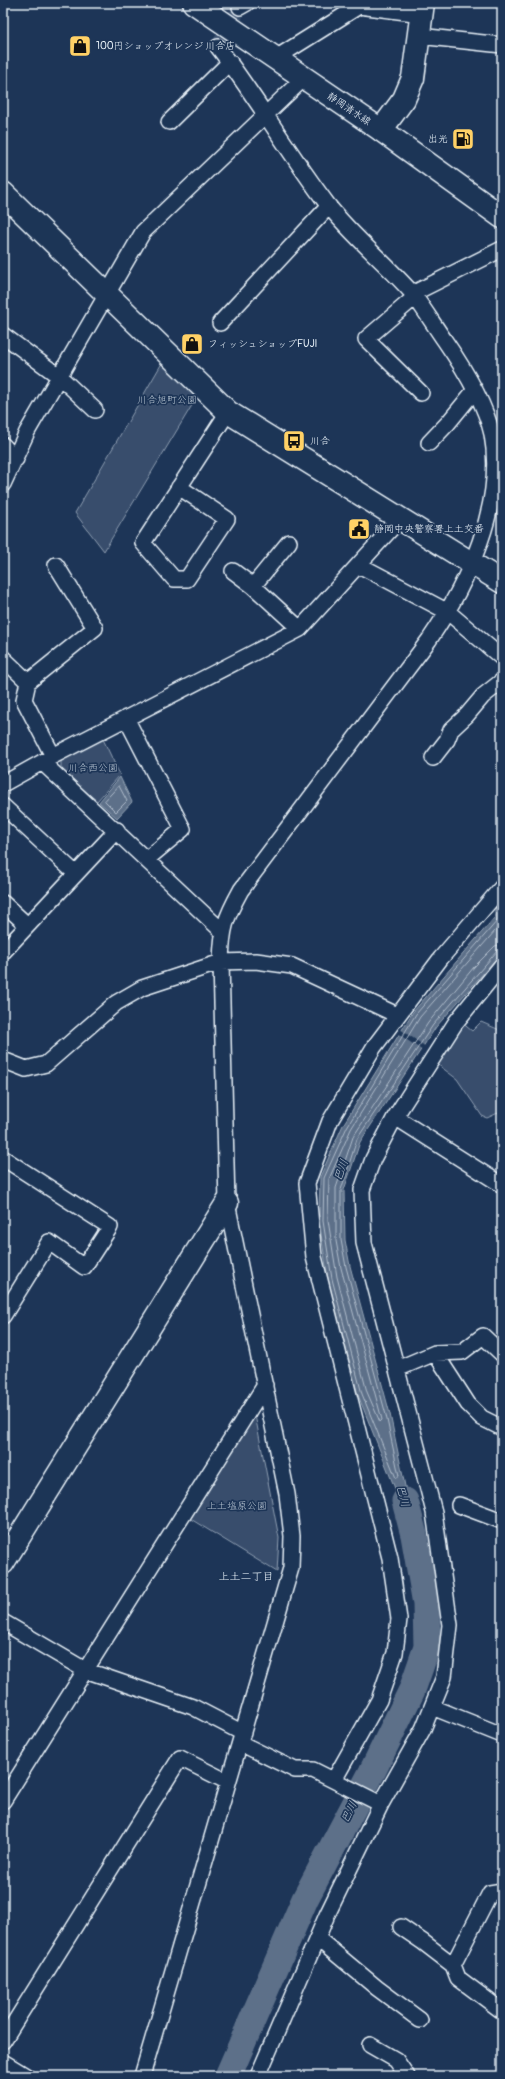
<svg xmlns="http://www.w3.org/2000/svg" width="505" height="2079" font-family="Pangolin,'Klee One',sans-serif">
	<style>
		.green { fill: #374d6c; stroke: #909fb2 }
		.water { fill: #5d7089; stroke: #95a4b5 }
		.pier { fill: #1d3557 }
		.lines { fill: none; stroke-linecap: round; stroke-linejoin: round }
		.shore { stroke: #b0bdcc; stroke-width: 1 }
		.river { stroke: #5d7089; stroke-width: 27 }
		.street-tunnel { stroke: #3b516f; stroke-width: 15; stroke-dasharray: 15 8; stroke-linecap: butt }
		.street-casing { stroke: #e8f1f8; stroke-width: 18 }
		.secondary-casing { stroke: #e8f1f8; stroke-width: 25 }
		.primary-casing { stroke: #e8f1f8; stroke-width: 25 }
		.street { stroke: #1d3557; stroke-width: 15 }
		.secondary { stroke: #1d3557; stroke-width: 22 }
		.primary { stroke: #1d3557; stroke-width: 22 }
		.labels { text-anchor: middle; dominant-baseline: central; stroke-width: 3.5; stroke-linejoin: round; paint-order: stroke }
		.poi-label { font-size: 10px; fill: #e8f1f8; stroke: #1d3557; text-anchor: start }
		.street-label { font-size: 10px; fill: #e8f1f8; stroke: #1d3557 }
		.park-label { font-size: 10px; fill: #b3c0ce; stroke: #1d3557 }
		.water-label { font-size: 11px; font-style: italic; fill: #b7c4d1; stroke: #1d3557 }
		.neighbourhood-label { font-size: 11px; fill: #e8f1f8; stroke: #1d3557 }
	</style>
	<rect width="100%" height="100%" fill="#1d3557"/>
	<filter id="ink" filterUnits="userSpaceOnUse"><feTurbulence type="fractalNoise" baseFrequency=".025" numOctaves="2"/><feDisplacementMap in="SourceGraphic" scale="8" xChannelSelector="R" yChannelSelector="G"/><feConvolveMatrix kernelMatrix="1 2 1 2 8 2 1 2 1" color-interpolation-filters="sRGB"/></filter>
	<g filter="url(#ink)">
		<path class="green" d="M162,363L197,397L104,551L75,513Z
			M102,737L120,775L97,801L61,770V759Z
			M461,1022L472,1031L481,1022L502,1031V1116L498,1113L487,1118L482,1116L457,1079L437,1064Z
			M255,1415L279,1538L277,1572L189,1518Z"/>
		<path class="water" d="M120,777L132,802L117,818L99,802Z
			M502,903V952L436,1027L360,1142L344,1190L345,1240L350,1266L390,1414L417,1544L358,1395L328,1279L319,1221L320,1177L343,1125L413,1012L495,917V909Z"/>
		<path class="pier" d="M400,1029L426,1047L423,1051L397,1033Z"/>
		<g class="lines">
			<path class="shore" d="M119,786L127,801L116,812L105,801Z
				M502,908L499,911L498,920L416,1014L347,1127L324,1178L323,1221L332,1279L362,1394L396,1478L399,1476L386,1415L346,1267L341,1240V1190L357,1139L433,1025L498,950L502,949
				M502,923L420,1017L351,1129L329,1179L328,1220L337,1277L367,1392L380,1422L382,1420L381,1416L341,1268L336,1241V1188L353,1137L428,1023L474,967L495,946L502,944"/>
			<path class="river" d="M228,2076L305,1899L372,1772L412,1690L427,1647L426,1604L414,1535L405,1501"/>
			<path class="street-tunnel" d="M218,47L240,7"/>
			<g class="street-casing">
				<path id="street" d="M240,7L247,3
					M419,36L502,45
					M276,58L359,6L422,14
					M169,122L230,62
					M412,294L502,249
					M415,297L366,339L421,393
					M220,323L329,206
					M3,335L60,377L95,410
					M429,443L448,423L475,390
					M3,445L16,459
					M3,484L27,432L143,232L304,78
					M179,487L227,519L187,579H174L143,543L228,412
					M359,565L448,612L502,658
					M233,571L253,586L300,629
					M253,586L289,542
					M3,658L28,682
					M126,718L183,829L147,859
					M53,756L24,700L28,682L95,628L56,565
					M433,758L447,740L451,730L467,715L483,696L502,681
					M42,762L222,931
					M3,784L53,756L300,629L400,519
					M3,806L76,874
					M3,903L27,925
					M3,952L117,830
					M3,1060L26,1069L46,1064L116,1003L142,988L221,962L256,961L292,966L397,1015
					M395,1117L502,1185
					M3,1158L110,1227L84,1267L49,1242L3,1316
					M435,1353L468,1404L482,1418L502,1428
					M397,1369L435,1353L462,1352L483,1336L502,1354
					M459,1505L502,1521
					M3,1622L85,1670L193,1707L243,1733
					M432,1707L502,1735
					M240,1743L295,1770H313L381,1804
					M334,1780L379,1700L395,1653L399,1619L390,1558L314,1257L307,1183L330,1121L374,1047L441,958L502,887
					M3,1801L265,1385
					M401,1927L423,1942L453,1965L458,1978L502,2011
					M317,1938L377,1988L420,2020
					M453,1965L490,1893L502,1891
					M3,2041L180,1758L228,1782
					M370,2045L396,2060L407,2076
					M3,2062L26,2076
					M142,2076L291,1568L292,1536L287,1494L227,1203L221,962C222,928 225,919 241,890L429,640C468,583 505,504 492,434C485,403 463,367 445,341C434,325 424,309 413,294C386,263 353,237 328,205C289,154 257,98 218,47
					M258,2076L327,1915L381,1804L423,1729L444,1677L450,1625L434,1512L364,1243L362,1190L373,1159L395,1117L456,1022L502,965"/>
			</g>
			<g class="secondary-casing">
				<path id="secondary" d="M381,130L404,99L413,78L423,3
					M3,193L228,412L502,582
					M3,1563L227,1203"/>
			</g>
			<g class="primary-casing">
				<path id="primary" d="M194,3L381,130L502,217"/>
			</g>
			<use href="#street" class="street"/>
			<use href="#secondary" class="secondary"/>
			<use href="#primary" class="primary"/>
		</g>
	</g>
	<defs>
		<g id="shop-square" transform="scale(1.15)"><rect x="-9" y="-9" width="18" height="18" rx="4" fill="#ffd166" stroke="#1d3557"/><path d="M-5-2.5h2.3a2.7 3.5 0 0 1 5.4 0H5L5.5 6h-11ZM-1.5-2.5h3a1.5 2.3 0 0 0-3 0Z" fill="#111"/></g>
		<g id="fuel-square" transform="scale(1.15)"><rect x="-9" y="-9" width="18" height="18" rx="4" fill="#ffd166" stroke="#1d3557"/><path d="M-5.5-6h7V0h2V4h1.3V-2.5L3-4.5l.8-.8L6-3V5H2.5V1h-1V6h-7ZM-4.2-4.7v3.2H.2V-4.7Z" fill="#111"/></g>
		<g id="bus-square" transform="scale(1.15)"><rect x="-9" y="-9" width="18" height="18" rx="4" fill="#ffd166" stroke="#1d3557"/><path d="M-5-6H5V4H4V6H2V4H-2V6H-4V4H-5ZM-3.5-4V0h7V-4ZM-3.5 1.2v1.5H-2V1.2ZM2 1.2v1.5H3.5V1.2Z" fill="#111"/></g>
		<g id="civic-square" transform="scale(1.15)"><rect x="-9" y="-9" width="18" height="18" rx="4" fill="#ffd166" stroke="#1d3557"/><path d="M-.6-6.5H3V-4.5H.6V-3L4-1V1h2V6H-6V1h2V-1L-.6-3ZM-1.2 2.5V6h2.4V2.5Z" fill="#111"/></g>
	</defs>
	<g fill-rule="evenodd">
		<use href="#shop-square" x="80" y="46"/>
		<use href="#fuel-square" x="463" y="139"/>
		<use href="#shop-square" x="192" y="344"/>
		<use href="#bus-square" x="294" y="441"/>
		<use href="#civic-square" x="359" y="529"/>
	</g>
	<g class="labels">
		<g class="poi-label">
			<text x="96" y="46">100円ショップオレンジ 川合店</text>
			<text x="448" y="139" text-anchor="end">出光</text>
			<text x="208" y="344">フィッシュショップFUJI</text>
			<text x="310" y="441">川合</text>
			<text x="374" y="529">静岡中央警察署上土交番</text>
		</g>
		<g class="street-label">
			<text transform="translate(349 109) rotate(34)">静岡清水線</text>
		</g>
		<g class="park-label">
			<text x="167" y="400">川合旭町公園</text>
			<text x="93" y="768">川合西公園</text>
			<text x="237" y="1506">上土塩原公園</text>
		</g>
		<g class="water-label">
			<text transform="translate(341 1170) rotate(-70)">巴川</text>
			<text transform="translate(403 1496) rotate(75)">巴川</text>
			<text transform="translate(349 1812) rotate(-63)">巴川</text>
		</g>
		<g class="neighbourhood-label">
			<text x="246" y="1576">上土二丁目</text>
		</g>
	</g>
	<rect width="505" height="2079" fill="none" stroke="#1d3557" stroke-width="16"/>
	<rect x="8" y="8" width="489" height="2063" fill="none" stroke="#e8f1f8" stroke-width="1.5" filter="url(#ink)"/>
</svg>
